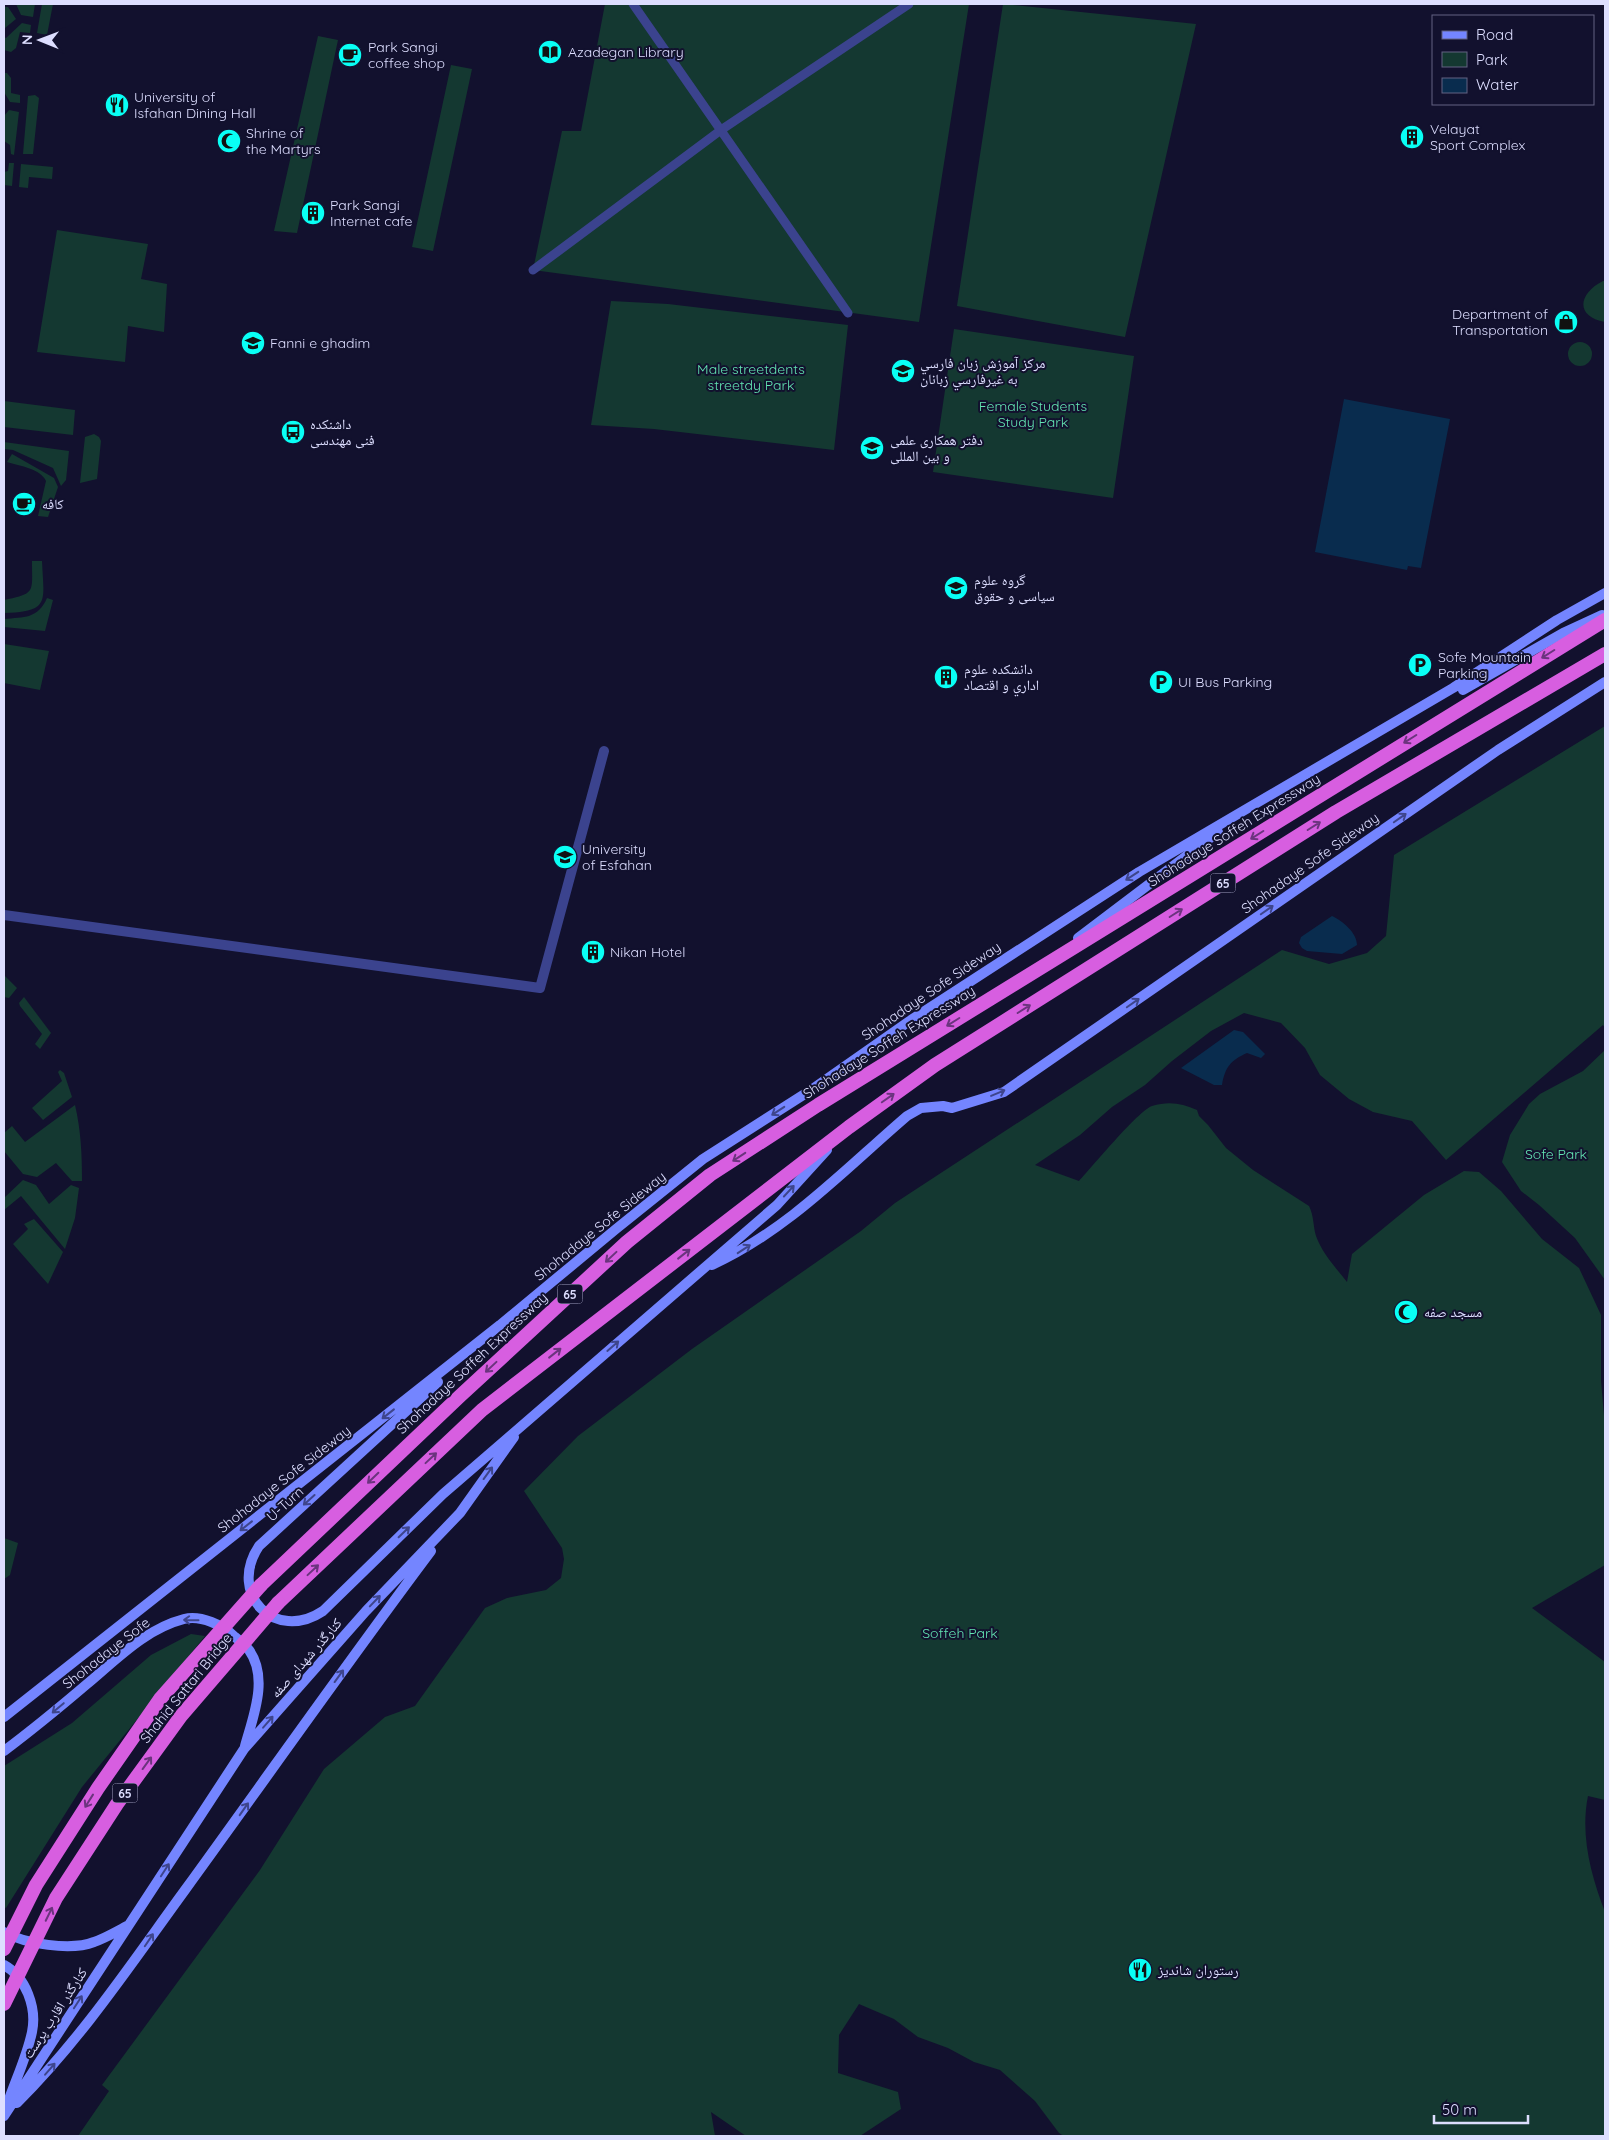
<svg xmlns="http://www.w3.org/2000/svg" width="1609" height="2140" font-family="Quicksand,'Noto Naskh Arabic',sans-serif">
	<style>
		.green { fill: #143831 }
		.water { fill: #092c4e }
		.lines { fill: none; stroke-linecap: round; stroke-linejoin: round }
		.pedestrian { stroke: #3b438e; stroke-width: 9 }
		.minor { stroke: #3b438e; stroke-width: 10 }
		.secondary { stroke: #7485ff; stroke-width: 10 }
		.trunk { stroke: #d75ee0; stroke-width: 14 }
		.trunk-bridge { stroke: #d75ee0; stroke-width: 14 }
		.oneway { stroke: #6b347e }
		.oneway2 { stroke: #3e458c }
		.labels { text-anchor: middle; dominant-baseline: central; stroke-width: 4; stroke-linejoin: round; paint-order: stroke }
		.shield { fill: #12112e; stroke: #a0a0c0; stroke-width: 1 }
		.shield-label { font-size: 12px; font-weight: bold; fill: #dddeff }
		.poi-label { font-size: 14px; fill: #dddeff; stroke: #12112e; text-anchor: start }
		.park-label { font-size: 14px; fill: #63e5b2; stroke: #12112e }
		.street-label { font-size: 14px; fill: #dddeff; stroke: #12112e }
	</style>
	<rect width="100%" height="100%" fill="#12112e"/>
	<path class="green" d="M16,4H35L33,17L21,15Z
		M42,4H53L47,35L37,33Z
		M605,4H969L919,322L533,270L562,131H581Z
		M1003,4L1196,24L1125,337L957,306Z
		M4,7H8L16,19L5,28Z
		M22,23L31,25L30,33L20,32L16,48L11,52L4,50V37L6,38Z
		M318,36L338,40L297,233L274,231Z
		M451,65L472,69L433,251L412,247Z
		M4,73H7L11,78V93L20,95V103L10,102L4,92Z
		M35,95L39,98L33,154H23L28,96Z
		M9,110L19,112L14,155L11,154L10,145L4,141V116Z
		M9,163H14L12,186L4,185V172L8,171Z
		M21,164L53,167L52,179L29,177L28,188L19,187Z
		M57,230L148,244L141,279L167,284L164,332L128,326L125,362L37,352Z
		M1603,281H1605V322C1574,316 1579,293 1603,281Z
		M611,301L668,304L848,325L834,450L654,429L591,425Z
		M954,329L1134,356L1113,498L933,472Z
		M1568 354a12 12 0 1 1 24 0a12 12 0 1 1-24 0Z
		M4,401L75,410L73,435L4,427Z
		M94,434L99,437L101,441L97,479L80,483L85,437Z
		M4,442L69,451L66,480L61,486L53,468L13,450L4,449Z
		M12,454L54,478L58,487L48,517L38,516L46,481C41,469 20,466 7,462Z
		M32,561H42C44,603 50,611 4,613V600C36,593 32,593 32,561Z
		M47,598L53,600L45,631L4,627V619C24,617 38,619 47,598Z
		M4,644L49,651L40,690L4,683Z
		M1605,726V1028L1603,1025L1446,1160L1412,1121L1373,1112L1349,1099L1320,1075L1305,1048L1281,1023L1244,1013L1211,1031L1172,1061L1145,1085L1112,1107L1080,1135L1035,1165L1079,1181C1092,1167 1138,1111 1152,1106C1168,1101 1182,1103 1197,1110L1199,1116L1208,1125L1226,1148L1253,1170L1309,1206C1314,1216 1313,1226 1316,1236C1322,1253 1336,1268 1347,1282L1352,1254L1424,1195L1464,1171L1479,1172L1501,1191L1542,1239L1579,1268L1601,1315V1381L1605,1427V1565L1532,1608L1605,1662V1800L1588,1796C1580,1835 1591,1876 1605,1912V2136H1064L1059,2133L1035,2101L1000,2070L974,2062L948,2048L918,2037L894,2019L859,2004L839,2035L838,2073L898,2092L901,2109L860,2136H746L711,2112L715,2136H78L109,2091L102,2085L260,1870L324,1769L385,1717L415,1706L485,1608L507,1598L546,1590L561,1578L564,1559L562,1548L524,1491L578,1436L692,1349L861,1231L895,1203L1282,950L1329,964L1367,953L1386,936L1394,855Z
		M4,975L17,988L9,998L4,997Z
		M24,997L51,1033L40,1049L35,1044L42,1034L20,1006L19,1003Z
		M1605,1050V1280L1575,1238L1539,1205L1521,1191L1502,1162L1510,1135L1529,1104L1540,1094L1583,1071Z
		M60,1070L64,1073L72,1097L43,1120L32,1108L62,1081L58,1072Z
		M75,1105C81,1131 82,1154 82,1181H72L56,1163L37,1177L23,1174L4,1151V1133L12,1126L25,1142Z
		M23,1180L36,1185L49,1204L71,1185L79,1188L75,1218L65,1249L21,1196L4,1210V1198Z
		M34,1219L63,1252L48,1284L13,1244L28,1229L24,1224Z
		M4,1538L18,1543L10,1575L4,1579Z
		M191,1634L205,1636L82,1787L6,1908L4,1907V1766L72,1723L151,1655Z"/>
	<path class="water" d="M1344,399L1450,419L1421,568L1408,566L1407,570L1315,552Z
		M1332,916C1343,921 1357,933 1357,945L1342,954L1307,951L1302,948L1299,943L1301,937Z
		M1234,1030L1243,1032L1265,1054L1261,1058L1247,1053C1231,1060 1225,1067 1222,1085H1214L1181,1068Z"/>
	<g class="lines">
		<path class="pedestrian" d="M633,4L848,313
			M533,270L721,130L909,4"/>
		<path class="minor" d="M4,915L540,988L604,751"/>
		<path class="secondary" d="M1463,690L1563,633L1602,615
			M1078,938L1218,832
			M712,1265C788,1230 844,1170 907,1116L921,1108L943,1106L952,1108L1004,1092L1498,750L1605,682
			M438,1382L259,1546C227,1594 275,1643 323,1611L443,1494L777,1205L827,1150
			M4,1717L500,1325L616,1229L703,1159L811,1090L911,1020L1139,872L1453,688L1557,620L1605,593
			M4,1751C32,1730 60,1707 87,1684C116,1660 145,1629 184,1619C201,1615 223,1625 235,1637C240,1641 246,1646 249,1650C269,1678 253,1717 245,1746
			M4,1932C25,1944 71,1951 94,1942C106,1938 117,1931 129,1925
			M4,1965C26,1977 37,2008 32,2032C27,2056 16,2079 8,2102
			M17,2103C82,2038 131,1964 185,1890C267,1777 347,1663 431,1551
			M4,2116L244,1749L366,1611L460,1513L514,1437"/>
		<path class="trunk" d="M261,1585L460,1396L627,1242L710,1175L818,1105L1605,620
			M278,1603L482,1410L849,1127L935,1065L1336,812L1605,654"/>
		<path class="trunk-bridge" d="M4,1949L36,1885L98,1788L160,1699L261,1585
			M4,2004L56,1898L117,1804L181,1716L278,1603"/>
	</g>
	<defs><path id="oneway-shaft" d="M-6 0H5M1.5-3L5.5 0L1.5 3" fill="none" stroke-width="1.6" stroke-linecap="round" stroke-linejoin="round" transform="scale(1.25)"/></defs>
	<g class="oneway">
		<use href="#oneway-shaft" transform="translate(1548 654) rotate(148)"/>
		<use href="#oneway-shaft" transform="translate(1410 739) rotate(148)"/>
		<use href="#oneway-shaft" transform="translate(1314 826) rotate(-32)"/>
		<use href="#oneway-shaft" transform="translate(1257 835) rotate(148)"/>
		<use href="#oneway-shaft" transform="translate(1176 913) rotate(-32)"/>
		<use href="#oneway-shaft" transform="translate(1024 1009) rotate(-32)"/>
		<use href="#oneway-shaft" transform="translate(953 1022) rotate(148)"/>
		<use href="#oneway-shaft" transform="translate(888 1098) rotate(-35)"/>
		<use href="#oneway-shaft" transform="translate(739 1157) rotate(147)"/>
		<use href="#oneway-shaft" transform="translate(684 1254) rotate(-38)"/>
		<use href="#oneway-shaft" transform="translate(611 1257) rotate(137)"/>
		<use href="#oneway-shaft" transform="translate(555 1353) rotate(-38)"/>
		<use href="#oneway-shaft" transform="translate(491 1367) rotate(137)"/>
		<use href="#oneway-shaft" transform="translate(431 1458) rotate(-43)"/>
		<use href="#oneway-shaft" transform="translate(373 1478) rotate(136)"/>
		<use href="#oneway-shaft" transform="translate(313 1570) rotate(-43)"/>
		<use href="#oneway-shaft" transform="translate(147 1763) rotate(-54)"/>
		<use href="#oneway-shaft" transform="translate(89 1801) rotate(122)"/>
		<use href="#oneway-shaft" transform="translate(49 1914) rotate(-64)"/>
	</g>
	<g class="oneway2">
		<use href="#oneway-shaft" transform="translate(1400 818) rotate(-35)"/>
		<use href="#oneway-shaft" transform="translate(1132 876) rotate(147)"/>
		<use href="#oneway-shaft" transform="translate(1267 910) rotate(-35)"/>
		<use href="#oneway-shaft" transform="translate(1133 1003) rotate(-35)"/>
		<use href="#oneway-shaft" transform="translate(998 1093) rotate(-23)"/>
		<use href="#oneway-shaft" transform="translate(778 1111) rotate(147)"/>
		<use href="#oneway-shaft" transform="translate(789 1191) rotate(-47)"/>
		<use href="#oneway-shaft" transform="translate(744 1249) rotate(-33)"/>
		<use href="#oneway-shaft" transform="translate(613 1346) rotate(-41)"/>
		<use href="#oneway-shaft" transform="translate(388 1414) rotate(142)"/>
		<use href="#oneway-shaft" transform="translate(488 1473) rotate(-54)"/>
		<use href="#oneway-shaft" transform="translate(309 1500) rotate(138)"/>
		<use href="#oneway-shaft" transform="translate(246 1526) rotate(142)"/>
		<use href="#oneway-shaft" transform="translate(404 1532) rotate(-44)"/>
		<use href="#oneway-shaft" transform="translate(375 1601) rotate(-46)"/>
		<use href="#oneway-shaft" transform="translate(191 1620) rotate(-179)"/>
		<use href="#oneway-shaft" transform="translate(339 1676) rotate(-54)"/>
		<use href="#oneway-shaft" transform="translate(58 1708) rotate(140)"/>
		<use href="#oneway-shaft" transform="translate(268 1722) rotate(-49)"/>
		<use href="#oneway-shaft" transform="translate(244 1809) rotate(-55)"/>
		<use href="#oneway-shaft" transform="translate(165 1870) rotate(-57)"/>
		<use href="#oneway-shaft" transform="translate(149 1940) rotate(-56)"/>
		<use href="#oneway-shaft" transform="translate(78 2002) rotate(-57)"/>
		<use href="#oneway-shaft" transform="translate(50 2069) rotate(-49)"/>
	</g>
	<defs>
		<g id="library-disc" transform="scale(1.25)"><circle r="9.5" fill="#09fff5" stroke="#12112e"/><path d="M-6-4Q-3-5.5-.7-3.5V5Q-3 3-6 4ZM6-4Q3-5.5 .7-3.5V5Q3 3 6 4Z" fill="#111"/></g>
		<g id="cafe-disc" transform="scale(1.25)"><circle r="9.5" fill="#09fff5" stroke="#12112e"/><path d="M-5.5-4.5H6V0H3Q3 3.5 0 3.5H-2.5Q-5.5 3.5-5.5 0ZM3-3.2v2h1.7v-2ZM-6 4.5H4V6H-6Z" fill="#111"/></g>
		<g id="restaurant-disc" transform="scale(1.25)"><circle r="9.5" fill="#09fff5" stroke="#12112e"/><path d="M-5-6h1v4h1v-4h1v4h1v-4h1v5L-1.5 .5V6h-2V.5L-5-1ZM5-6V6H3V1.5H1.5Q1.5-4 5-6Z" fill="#111"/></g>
		<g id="building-disc" transform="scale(1.25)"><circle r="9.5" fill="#09fff5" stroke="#12112e"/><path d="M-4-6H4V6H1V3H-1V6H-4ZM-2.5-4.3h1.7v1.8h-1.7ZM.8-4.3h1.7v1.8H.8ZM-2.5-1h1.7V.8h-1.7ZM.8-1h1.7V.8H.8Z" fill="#111"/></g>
		<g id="mosque-disc" transform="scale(1.25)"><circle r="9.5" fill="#09fff5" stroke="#12112e"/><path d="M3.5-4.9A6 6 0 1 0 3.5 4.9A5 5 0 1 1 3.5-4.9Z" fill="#111"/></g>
		<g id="shop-disc" transform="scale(1.25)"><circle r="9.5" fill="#09fff5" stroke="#12112e"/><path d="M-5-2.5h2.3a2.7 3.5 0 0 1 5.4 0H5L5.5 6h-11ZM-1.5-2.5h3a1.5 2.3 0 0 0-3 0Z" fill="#111"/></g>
		<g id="school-disc" transform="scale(1.25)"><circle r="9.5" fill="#09fff5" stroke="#12112e"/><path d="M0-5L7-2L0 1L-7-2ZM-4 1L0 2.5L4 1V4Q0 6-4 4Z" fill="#111"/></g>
		<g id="university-disc" transform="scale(1.25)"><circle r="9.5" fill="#09fff5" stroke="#12112e"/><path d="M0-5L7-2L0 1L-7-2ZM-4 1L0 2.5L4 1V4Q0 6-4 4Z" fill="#111"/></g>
		<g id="bus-disc" transform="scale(1.25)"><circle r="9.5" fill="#09fff5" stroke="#12112e"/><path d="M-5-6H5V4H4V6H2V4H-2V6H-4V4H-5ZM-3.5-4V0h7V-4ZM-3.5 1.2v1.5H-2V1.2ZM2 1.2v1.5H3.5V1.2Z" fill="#111"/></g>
		<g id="parking-disc" transform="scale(1.25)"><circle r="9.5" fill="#09fff5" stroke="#12112e"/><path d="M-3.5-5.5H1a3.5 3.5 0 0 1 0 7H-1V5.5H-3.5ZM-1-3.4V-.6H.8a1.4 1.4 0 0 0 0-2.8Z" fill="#111"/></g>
	</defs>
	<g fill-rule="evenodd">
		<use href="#library-disc" x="550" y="52"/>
		<use href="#cafe-disc" x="350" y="55"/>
		<use href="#restaurant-disc" x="117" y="105"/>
		<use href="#building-disc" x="1412" y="137"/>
		<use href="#mosque-disc" x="229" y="141"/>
		<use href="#building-disc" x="313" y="213"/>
		<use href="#shop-disc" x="1566" y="322"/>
		<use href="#school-disc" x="253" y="343"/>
		<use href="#university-disc" x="903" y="371"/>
		<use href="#bus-disc" x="293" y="432"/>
		<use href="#university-disc" x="872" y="448"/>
		<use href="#cafe-disc" x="24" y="504"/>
		<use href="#university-disc" x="956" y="588"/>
		<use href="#parking-disc" x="1420" y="665"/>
		<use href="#building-disc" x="946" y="677"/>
		<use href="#parking-disc" x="1161" y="682"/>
		<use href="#university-disc" x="565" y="857"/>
		<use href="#building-disc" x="593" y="952"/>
		<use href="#mosque-disc" x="1406" y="1312"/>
		<use href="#restaurant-disc" x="1140" y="1970"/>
	</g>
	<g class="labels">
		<g class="shield">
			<rect x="1210.5" y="873.5" width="25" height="19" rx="4"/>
			<rect x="557.5" y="1284.5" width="25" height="19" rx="4"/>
			<rect x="112.5" y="1783.5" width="25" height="19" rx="4"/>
		</g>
		<g class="shield-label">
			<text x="1223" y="883">65</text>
			<text x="570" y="1294">65</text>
			<text x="125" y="1793">65</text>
		</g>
		<g class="poi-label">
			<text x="368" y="47">Park Sangi<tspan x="368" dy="16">coffee shop</tspan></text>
			<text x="568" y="52">Azadegan Library</text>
			<text x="134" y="97">University of<tspan x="134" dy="16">Isfahan Dining Hall</tspan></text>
			<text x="1430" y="129">Velayat<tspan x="1430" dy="16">Sport Complex</tspan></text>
			<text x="246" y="133">Shrine of<tspan x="246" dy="16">the Martyrs</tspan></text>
			<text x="330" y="205">Park Sangi<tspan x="330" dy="16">Internet cafe</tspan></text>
			<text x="1548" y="314" text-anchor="end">Department of<tspan x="1548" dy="16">Transportation</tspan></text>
			<text x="270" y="343">Fanni e ghadim</text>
			<text x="920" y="363">مرکز آموزش زبان فارسي<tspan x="920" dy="16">به غيرفارسي زبانان</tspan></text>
			<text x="310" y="424">داشنکده<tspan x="310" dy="16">فنی مهندسی</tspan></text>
			<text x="890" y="440">دفتر همکاری علمی<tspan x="890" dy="16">و بین المللی</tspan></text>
			<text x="42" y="504">کافه</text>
			<text x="974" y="580">گروه علوم<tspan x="974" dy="16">سیاسی و حقوق</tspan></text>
			<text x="1438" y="657">Sofe Mountain<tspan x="1438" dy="16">Parking</tspan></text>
			<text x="964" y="669">دانشکده علوم<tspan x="964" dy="16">اداري و اقتصاد</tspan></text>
			<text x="1178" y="682">UI Bus Parking</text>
			<text x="582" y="849">University<tspan x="582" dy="16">of Esfahan</tspan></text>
			<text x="610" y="952">Nikan Hotel</text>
			<text x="1424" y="1312">مسجد صفه</text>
			<text x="1158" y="1970">رستوران شاندیز</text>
		</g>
		<g class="park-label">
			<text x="751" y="369">Male streetdents<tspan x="751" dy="16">streetdy Park</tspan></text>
			<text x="1033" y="406">Female Students<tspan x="1033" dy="16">Study Park</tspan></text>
			<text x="1556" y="1154">Sofe Park</text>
			<text x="960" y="1633">Soffeh Park</text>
		</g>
		<g class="street-label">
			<text transform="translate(1234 830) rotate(-32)">Shohadaye Soffeh Expressway</text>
			<text transform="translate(1310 863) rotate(-35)">Shohadaye Sofe Sideway</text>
			<text transform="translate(931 991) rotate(-34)">Shohadaye Sofe Sideway</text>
			<text transform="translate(889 1042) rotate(-32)">Shohadaye Soffeh Expressway</text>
			<text transform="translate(600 1226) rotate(-39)">Shohadaye Sofe Sideway</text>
			<text transform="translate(472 1363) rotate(-43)">Shohadaye Soffeh Expressway</text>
			<text transform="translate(284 1479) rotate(-38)">Shohadaye Sofe Sideway</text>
			<text transform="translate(285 1504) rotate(-42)">U-Turn</text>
			<text transform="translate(106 1653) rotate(-38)">Shohadaye Sofe</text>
			<text transform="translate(306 1658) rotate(-49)">کنارگذر شهدای صفه</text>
			<text transform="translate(186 1688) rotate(-51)">Shahid Sattari Bridge</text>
			<text transform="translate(55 2013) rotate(-57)">کنارگذر اقارب پرست</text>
		</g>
	</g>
	<rect width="1609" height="2140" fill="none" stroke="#dddeff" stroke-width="10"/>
	<rect x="1432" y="15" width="162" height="90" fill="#12112e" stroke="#636382"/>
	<rect x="1442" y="31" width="25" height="8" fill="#7485ff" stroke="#636382"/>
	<text x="1476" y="40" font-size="15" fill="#dddeff">Road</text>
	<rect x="1442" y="52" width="25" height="15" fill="#143831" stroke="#636382"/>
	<text x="1476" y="65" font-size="15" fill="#dddeff">Park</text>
	<rect x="1442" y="78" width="25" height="15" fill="#092c4e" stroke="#636382"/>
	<text x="1476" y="90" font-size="15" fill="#dddeff">Water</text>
	<g transform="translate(40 40) rotate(271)" stroke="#12112e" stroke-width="4" paint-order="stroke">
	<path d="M0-4L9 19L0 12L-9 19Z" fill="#dddeff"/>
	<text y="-8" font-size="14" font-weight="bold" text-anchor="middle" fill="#dddeff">N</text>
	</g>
	<path d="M1434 2115v8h94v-8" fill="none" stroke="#dddeff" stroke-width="2.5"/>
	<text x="1442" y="2115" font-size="15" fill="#dddeff" stroke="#12112e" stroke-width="4" paint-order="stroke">50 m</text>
</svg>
